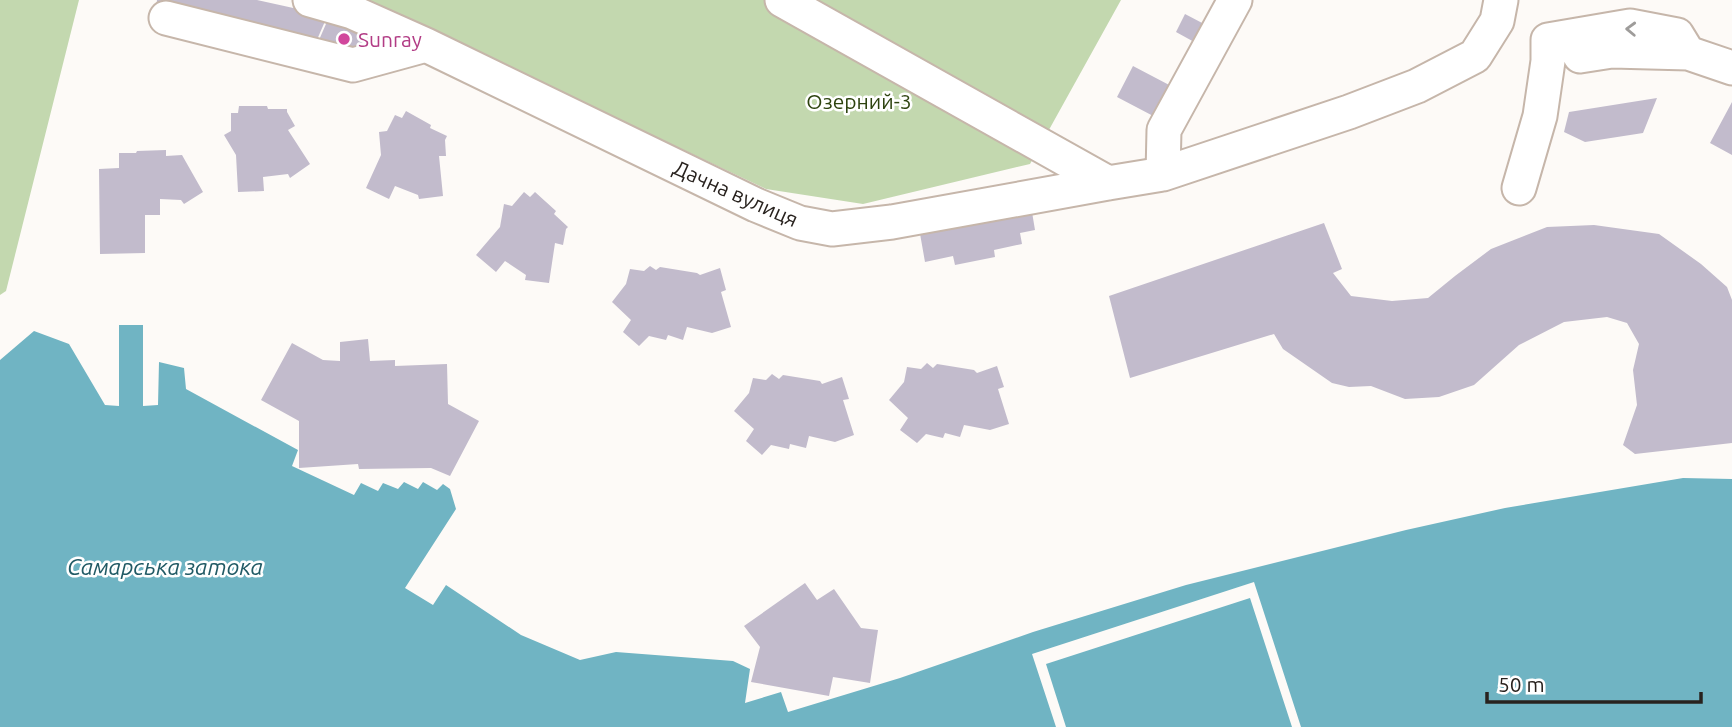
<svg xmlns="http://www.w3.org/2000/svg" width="1732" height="727" font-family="Ubuntu,sans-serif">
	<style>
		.green { fill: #c3d8af }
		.water { fill: #70b4c3 }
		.pier { fill: #fdfaf7 }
		.building { fill: #c2bbcc }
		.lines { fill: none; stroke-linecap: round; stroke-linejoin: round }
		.minor-casing { stroke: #c6b6aa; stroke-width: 37 }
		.minor { stroke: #fff; stroke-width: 33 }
		.oneway { stroke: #9e9c9a }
		.hotel-dot { fill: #d1479c; stroke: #fff; stroke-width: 2.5 }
		.labels { text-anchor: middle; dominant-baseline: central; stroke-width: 5; stroke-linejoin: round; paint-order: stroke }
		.hotel-label { font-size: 21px; fill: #b23c85; stroke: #fff; text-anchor: start }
		.park-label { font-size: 21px; fill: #2d430f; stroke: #fff }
		.street-label { font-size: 21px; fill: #28221e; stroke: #fff }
		.water-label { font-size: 23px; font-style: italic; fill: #215a65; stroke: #fff }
	</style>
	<rect width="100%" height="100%" fill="#fdfaf7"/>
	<path class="green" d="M0,0H79L6,291L0,295Z
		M356,0H1121L1030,164L863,204L766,189L546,85Z"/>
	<path class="water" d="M119,325H143V406L158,405L159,362L184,368L186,389L298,450L292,466L354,495L361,483L378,491L383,483L398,489L404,482L418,489L423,482L437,490L443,484L450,489L456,509L405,588L433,605L446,585L521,635L580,660L616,652L733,661L750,669L745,703L781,692L788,712L900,678L1033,632L1186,585L1406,530L1505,508L1683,478L1732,479V727H0V360L34,331L69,344L105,405L119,406Z"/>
	<path class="pier" d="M1254,582L1301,727H1292L1250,598L1046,664L1066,727H1056L1032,654Z"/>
	<path class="building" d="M157,0H257L316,13L326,19L316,42L156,8Z
		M1185,14L1206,25L1196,43L1176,32Z
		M329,17L371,37L373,46L345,53L319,40Z
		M1133,66L1173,87L1157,118L1117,97Z
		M1657,98L1643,133L1585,142L1564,132L1569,112Z
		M1732,102V155L1710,143Z
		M239,106H267L268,109H287V112L295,126L288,130L310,164L290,178L288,174L263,177L264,191L238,192L236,155L224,135L231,131V113H238Z
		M406,111L431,125L430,128L447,136L445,140L446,156H439L443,196L419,199L418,195L395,186L389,199L366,188L381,155L379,132L387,131L395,115L402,118Z
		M166,150V156L182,155L203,192L184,204L181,200L160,199V215H145V253L100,254L99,169L119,168V153H136L137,151Z
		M524,192L530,197L535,192L556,211L554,214L568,227L566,229L563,245L555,243L549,283L525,280L526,275L505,261L496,272L476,255L500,227L504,204L512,206Z
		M1031,206L1035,230L1020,233L1022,244L994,250L995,257L955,265L953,256L925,262L919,228Z
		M1324,223L1342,269L1333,273L1351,296L1392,301L1428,298L1455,276L1491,249L1547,227L1594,225L1659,234L1701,264L1727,287L1732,300V443L1635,454L1623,445L1637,405L1633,370L1639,344L1627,323L1607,317L1564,322L1519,345L1474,385L1439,397L1405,399L1371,386L1349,387L1332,383L1283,349L1274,334L1130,378L1109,296Z
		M650,266L656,270L660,267L697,273L700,275L720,268L726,290L721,292L731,327L712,333L687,327L683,340L668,335L666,340L649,336L639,346L623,332L631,320L612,302L626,284L630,269L644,271Z
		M368,339L370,361L395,360V366L447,364L448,404L479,421L450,476L431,468L359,469L358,464L299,468V421L261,400L292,343L323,360L340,361V342Z
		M927,363L933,368L937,364L974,370L977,373L997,366L1004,387L998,389L1009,424L990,430L964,425L960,437L945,433L943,438L926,434L917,443L900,430L908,418L889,400L904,382L907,367L921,369Z
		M772,374L779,379L783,375L820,381L822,384L842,377L849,399L843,400L854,435L835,442L809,436L806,448L790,444L789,449L771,445L762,455L746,441L754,429L734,411L749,393L753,378L766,380Z
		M805,583L817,600L834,589L861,628L878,630L870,683L833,677L829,696L751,682L760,647L744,626Z"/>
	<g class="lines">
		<g class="minor-casing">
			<path id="minor" d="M310,0L352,12L426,45L756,205L800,223L832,229L892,222L1108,183L1163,174L1349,112L1417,86L1475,56L1497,21L1501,0
				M782,0L1108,183
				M166,18L353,65L426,45
				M1580,56L1612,51L1688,53L1732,68
				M1163,174L1164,130L1235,0
				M1519,188L1540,116L1548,61V40L1630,26L1677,35L1688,53"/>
		</g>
		<use href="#minor" class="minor"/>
	</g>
	<defs><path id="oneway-chevron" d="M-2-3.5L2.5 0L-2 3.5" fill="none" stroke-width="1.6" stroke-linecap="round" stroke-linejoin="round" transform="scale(1.75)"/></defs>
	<use class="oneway" href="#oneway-chevron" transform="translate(1631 29) rotate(-178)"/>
	<circle class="hotel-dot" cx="344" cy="39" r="7"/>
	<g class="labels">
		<g class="hotel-label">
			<text x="358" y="39">Sunray</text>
		</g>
		<g class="park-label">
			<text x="859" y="101">Озерний-3</text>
		</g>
		<g class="street-label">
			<text transform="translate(736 193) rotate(24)">Дачна вулиця</text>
		</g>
		<g class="water-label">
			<text x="165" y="566">Самарська затока</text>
		</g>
	</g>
	<path d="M1487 692v10h214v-10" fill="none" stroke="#28221e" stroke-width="3.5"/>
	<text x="1498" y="692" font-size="21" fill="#28221e" stroke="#ffffff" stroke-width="5" paint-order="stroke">50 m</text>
</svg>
